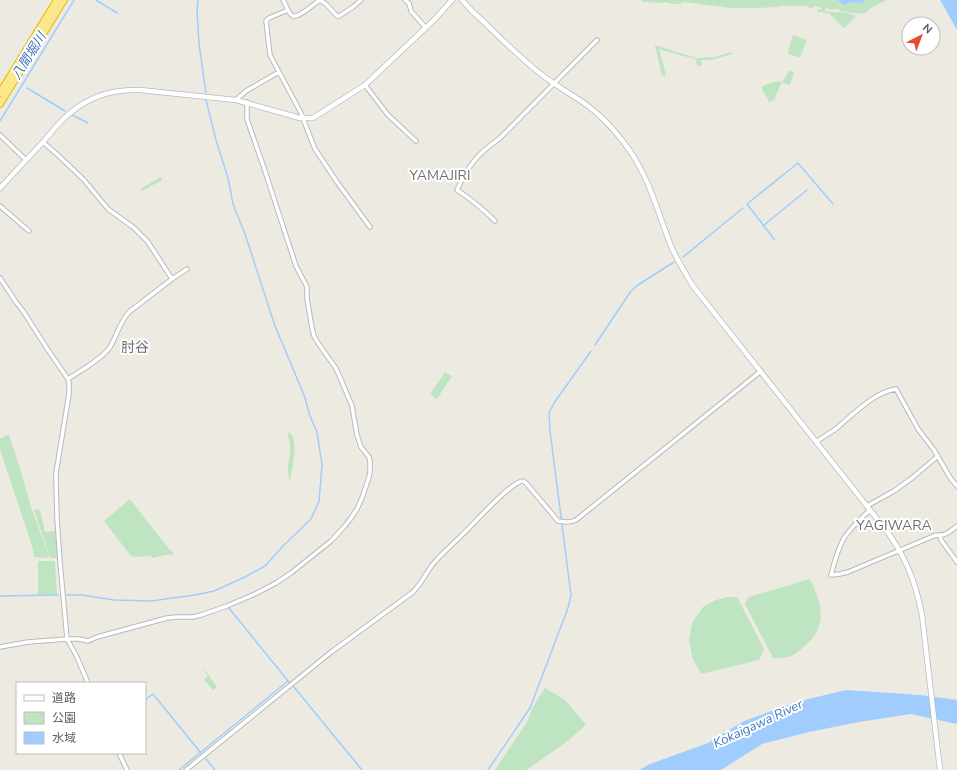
<svg xmlns="http://www.w3.org/2000/svg" width="957" height="770" font-family="'Nunito Sans','Noto Sans JP',sans-serif">
	<style>
		.green { fill: #bee4c1 }
		.water { fill: #a0cdfe }
		.lines { fill: none; stroke-linecap: round; stroke-linejoin: round }
		.stream { stroke: #a0cdfe; stroke-width: 1.5 }
		.street-casing { stroke: #b7b9be; stroke-width: 5.5 }
		.secondary-casing { stroke: #b7bac0; stroke-width: 6 }
		.highway-casing { stroke: #ebb603; stroke-width: 8 }
		.street { stroke: #fff; stroke-width: 3.5 }
		.secondary { stroke: #fff; stroke-width: 4.5 }
		.highway { stroke: #fbe88a; stroke-width: 6 }
		.labels { text-anchor: middle; dominant-baseline: central; stroke-width: 4; stroke-linejoin: round; paint-order: stroke }
		.water-label { font-size: 13px; font-style: italic; fill: #4376c1; stroke: #fff }
		.quarter-label { font-size: 14px; fill: #6b6f74; stroke: #fff }
	</style>
	<rect width="100%" height="100%" fill="#edebe1"/>
	<path class="green" d="M642,0H837L842,5L844,3L864,1V0H887L869,9V10C863,17 849,12 840,11L838,8C834,11 830,9 826,8L825,11C835,13 847,11 856,16L844,28L829,13L817,12L818,9L822,10L821,8C819,7 816,6 814,7C812,7 812,9 809,8L808,6H780L778,7L757,8H731L684,2C679,5 669,4 665,2L661,3L646,2H643Z
		M793,35L807,40L800,57H798L788,54V52Z
		M655,45L683,54L696,58L715,57L731,52L732,54L712,60H701L702,65L698,67L695,59L676,54L659,49L666,75L662,76Z
		M790,70L794,72L790,85L782,82L774,100L769,102L761,87C768,84 775,80 782,82Z
		M161,177L162,180L142,191L140,189Z
		M445,372L452,376L437,399L430,394Z
		M289,432C300,442 292,469 289,482L288,467L290,452V444L288,435Z
		M7,435H9L21,471L30,504L49,556L48,558L34,557L33,549L0,450V439Z
		M130,499L157,534L170,550L173,552L174,554L160,556L154,558L150,556L133,557L131,556L104,521Z
		M38,509L40,510L45,532L55,531L58,558H51L49,555L34,510Z
		M38,561H54L55,563L57,594L38,595Z
		M810,579C822,603 828,625 806,645C801,649 795,655 788,657C783,658 778,658 773,658L745,604L749,597Z
		M727,597H737L764,649L759,660L701,674L692,657L689,639L692,623L703,607L716,600Z
		M205,670L217,687L213,690L204,680L208,676L204,671Z
		M545,688L565,700L586,725L564,744L526,770H495L527,722L534,705Z"/>
	<path class="water" d="M837,0H864L863,3L852,2L843,5Z
		M940,0H957V30Z
		M846,690L920,695L957,700V724L911,714L859,722L809,732L762,744L721,770H639L650,764L708,743L744,721L796,702Z"/>
	<g class="lines">
		<path class="stream" d="M96,0L117,13
			M198,0L197,11L199,44L206,93
			M27,88L65,111
			M72,115L88,123
			M0,121L74,0
			M764,225L807,190
			M774,239L747,204L798,163L833,204
			M683,257L743,208
			M595,345L631,291L638,285L674,262
			M67,595H82L114,600L152,601L172,598L195,595L214,591L245,577L265,566L283,546L311,519L319,501L322,465L317,432L310,416L304,395L275,326L245,234L233,204L228,178L216,140L206,100
			M0,596L58,595
			M228,607L289,682
			M145,700L153,694L201,753
			M206,759L215,770
			M179,770L288,681L290,682L294,687L362,770
			M488,770L530,708L568,608L571,595L550,431L549,413L554,403L591,351"/>
		<g class="street-casing">
			<path id="street" d="M283,0C286,4 288,14 293,16C299,18 315,3 320,0L326,4L337,16H339L353,7L361,0
				M405,0L409,3L411,11L426,28
				M288,10L269,18L266,21L270,55L301,113L311,139L315,149L337,182L370,227
				M365,85L388,115L416,141
				M236,100L246,91L279,72
				M0,135L26,160
				M43,142L60,157L84,180L108,209L133,227L148,242L172,279
				M0,206L29,231
				M495,221C483,209 471,199 457,190C468,166 477,154 499,139L597,40
				M0,278L16,302L23,311L48,350L68,379L69,383V394L56,473V480L57,518L60,562L67,639L76,655L88,683
				M68,379C80,371 102,359 110,347C117,335 120,322 129,312L172,279L187,269
				M816,442C823,437 830,433 837,428C852,415 876,391 896,389L918,429L934,450L951,479L957,486
				M867,506L894,491L912,478L938,456
				M870,510C861,518 851,528 844,538C838,549 834,563 831,575L840,574L848,572L936,535C946,536 949,532 957,526
				M940,535L941,540L957,562
				M0,647L28,642L67,639H79L88,641L97,637L167,618L176,617H193L201,615L227,606L255,594L276,583L291,573L331,541L344,527L351,518L357,509L362,498L369,477L370,472V462L369,457L361,447L357,435L352,406L339,375L335,367L318,343L314,336L312,328L307,299V287L296,266L263,165L250,128L247,119V102
				M119,753L127,770
				M186,770L330,653L413,592C421,584 426,573 433,564C441,554 452,545 461,536C472,526 511,481 523,481L526,483L558,521C565,522 569,523 576,520L761,371"/>
		</g>
		<g class="secondary-casing">
			<path id="secondary" d="M462,0L471,10C494,31 516,55 541,74C553,84 568,92 581,101C602,115 616,131 630,151C650,180 658,213 671,246C677,260 685,273 693,286L889,534C897,546 905,559 910,573C916,586 919,601 922,615L940,770
				M0,188C14,173 28,158 42,143C51,133 59,122 69,114C89,96 114,89 140,90L236,100L300,118H313L365,85L435,19L452,0"/>
		</g>
		<g class="highway-casing">
			<path id="highway" d="M0,93L57,0
				M0,104L64,0"/>
		</g>
		<use href="#street" class="street"/>
		<use href="#secondary" class="secondary"/>
		<use href="#highway" class="highway"/>
	</g>
	<g class="labels">
		<g class="water-label">
			<text transform="translate(29 56) rotate(-58)">八間堀川</text>
			<text transform="translate(758 724) rotate(-25)">Kokaigawa River</text>
		</g>
		<g class="quarter-label">
			<text x="440" y="175">YAMAJIRI</text>
			<text x="135" y="347">肘谷</text>
			<text x="894" y="525">YAGIWARA</text>
		</g>
	</g>
	<rect x="16" y="682" width="130" height="72" fill="#ffffff" stroke="#bdbec0"/>
	<rect x="24" y="695" width="20" height="6" fill="#ffffff" stroke="#bdbec0"/>
	<text x="52" y="702" font-size="12" fill="#5a5d62">道路</text>
	<rect x="24" y="712" width="20" height="12" fill="#bee4c1" stroke="#bdbec0"/>
	<text x="52" y="722" font-size="12" fill="#5a5d62">公園</text>
	<rect x="24" y="732" width="20" height="12" fill="#a0cdfe" stroke="#bdbec0"/>
	<text x="52" y="742" font-size="12" fill="#5a5d62">水域</text>
	<g transform="translate(921 36) rotate(42)"><circle r="19" fill="#ffffff" stroke="#bdbec0"/>
	<path d="M0-3L7 15L0 10L-7 15Z" fill="#e74b2d"/>
	<text y="-6" font-size="11" font-weight="bold" text-anchor="middle" fill="#5a5d62">N</text>
	</g>
</svg>
